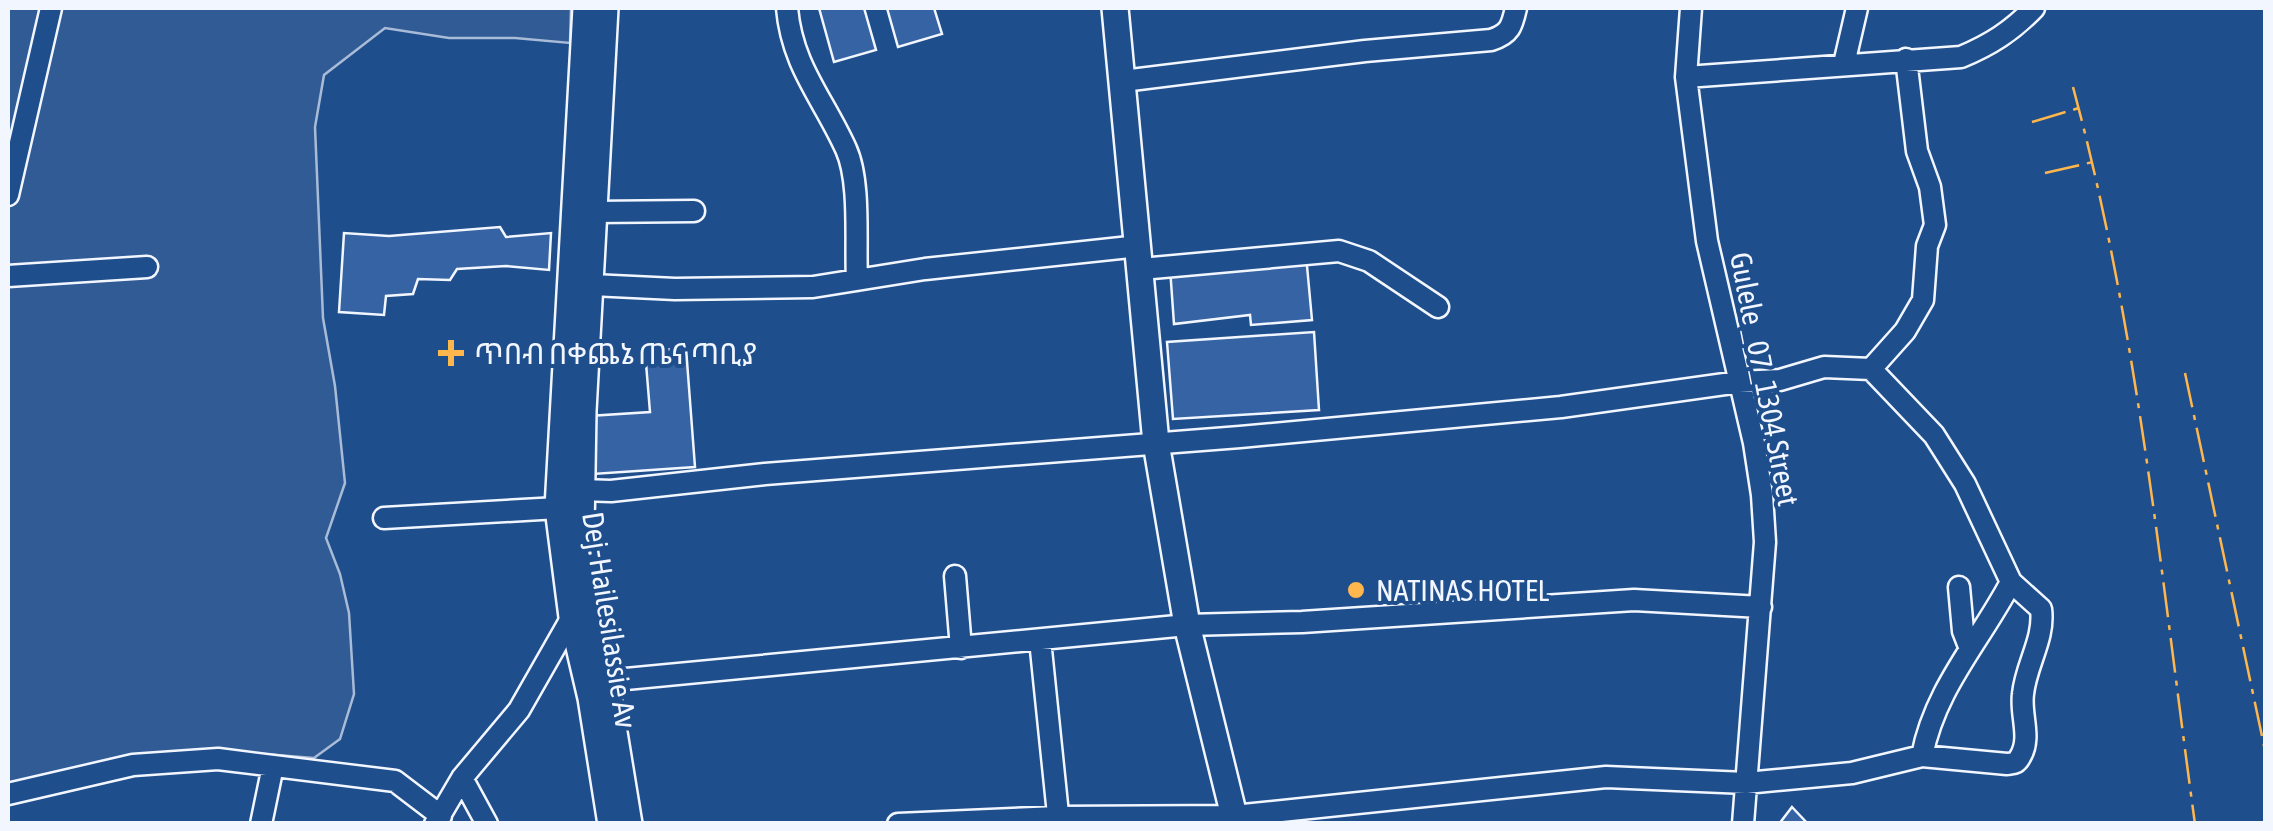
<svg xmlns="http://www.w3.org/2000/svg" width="2273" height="831" font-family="'Asap Condensed','Noto Sans Ethiopic',sans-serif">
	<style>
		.built { fill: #305b95; stroke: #a8bbd7; stroke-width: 2.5 }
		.building { fill: #3563a3; stroke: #f2f6ff; stroke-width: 2.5 }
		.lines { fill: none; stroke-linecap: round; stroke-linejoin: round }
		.minor-casing { stroke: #f2f6ff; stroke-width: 25 }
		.major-casing { stroke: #f2f6ff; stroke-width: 30 }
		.minor { stroke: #1f4e8c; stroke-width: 20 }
		.major { stroke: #1f4e8c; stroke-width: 25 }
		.power { stroke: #ffb74d; stroke-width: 2.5; stroke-dasharray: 35 8 5 8; stroke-linecap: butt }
		.poi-dot { fill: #ffb74d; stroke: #1f4e8c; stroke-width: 4 }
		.labels { text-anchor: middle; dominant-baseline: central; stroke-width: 8; stroke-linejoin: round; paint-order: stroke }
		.poi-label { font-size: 30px; fill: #f2f6ff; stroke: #1f4e8c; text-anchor: start }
		.street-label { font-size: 30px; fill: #f2f6ff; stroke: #1f4e8c }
	</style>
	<rect width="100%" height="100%" fill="#1f4e8c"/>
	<path class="built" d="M8,8H571L570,43L515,38H449L385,28L324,75L315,127L323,318L335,386L345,483L326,538L340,574L349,613L354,694L340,739L314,758L251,753L8,788Z"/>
	<path class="building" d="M819,8H864L876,50L834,62Z
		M887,8H934L942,34L898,47Z
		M500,227L506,237L551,233L549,270L506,266L457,269L450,280L418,279L413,294L386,296L384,315L339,312L344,233L389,236Z
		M1306,255L1312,320L1251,325L1250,315L1174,324L1170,268Z
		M1314,332L1319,410L1173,419L1167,342Z
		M686,348L695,467L593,474L589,416L650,412L645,351Z
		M1792,807L1808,824H1779Z"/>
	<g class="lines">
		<g class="minor-casing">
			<path id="minor" d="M787,8C792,66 823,98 846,149C861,182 855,243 857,280
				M1691,8L1686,77L1707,241L1754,443L1762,495L1765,542L1743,824
				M1844,64L1857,8
				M1686,77L1961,57C1990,45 2012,31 2034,8
				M1123,81L1365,51L1491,40C1510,34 1512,26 1516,8
				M8,195L51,8
				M595,212L694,211
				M1141,269L1339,251L1369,261L1438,307
				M8,276L147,267
				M592,285L675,289L813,287L925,269L1139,246
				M1871,369L1905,331L1923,300L1927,246L1935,225L1930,187L1917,151L1906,59
				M580,490L611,491L765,474L1240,437L1561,407L1739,382L1780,380L1824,367L1871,369L1934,435L1965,484L2011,582C1980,641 1935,688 1922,756L1852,773L1746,783L1606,777L1234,816L1058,817L898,824
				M384,518L558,508
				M955,576L961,648
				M1959,587L1963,631L1970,649
				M1040,640L1059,824
				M605,681L1187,625L1302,622L1634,600L1761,607
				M1922,756L2007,764C2014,763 2016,764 2020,757C2032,738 2020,715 2023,694C2026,664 2045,639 2041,609L2011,582
				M462,778L487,824
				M8,794L133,765L218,759L395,781L441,816
				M261,824L273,766
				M435,824L462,778L519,710L572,617"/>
		</g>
		<g class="major-casing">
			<path id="major" d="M586,8L558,508L572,617L591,698L611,824
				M605,8L583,411L581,531L629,824
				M1115,8L1156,443L1187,625L1236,824"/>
		</g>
		<use href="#minor" class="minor"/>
		<use href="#major" class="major"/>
		<path class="power" d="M2073,87C2138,328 2161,577 2195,824
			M2032,122L2079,108
			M2045,173L2093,162
			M2185,373L2266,755"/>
	</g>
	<g class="poi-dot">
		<path d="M446 338h10v10h10v10h-10v10h-10v-10h-10v-10h10z"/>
		<circle cx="1356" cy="590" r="10"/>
	</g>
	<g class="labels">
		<g class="poi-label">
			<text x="474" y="353">ጥበብ በቀጨኔ ጤና ጣቢያ</text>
			<text x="1376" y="590">NATINAS HOTEL</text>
		</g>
		<g class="street-label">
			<text transform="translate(1765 379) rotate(79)">Gulele _07_1304 Street</text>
			<text transform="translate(610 620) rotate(81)">Dej. Hailesilassie Av</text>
		</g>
	</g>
	<rect width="2273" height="831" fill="none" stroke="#f2f6ff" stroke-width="20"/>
</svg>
